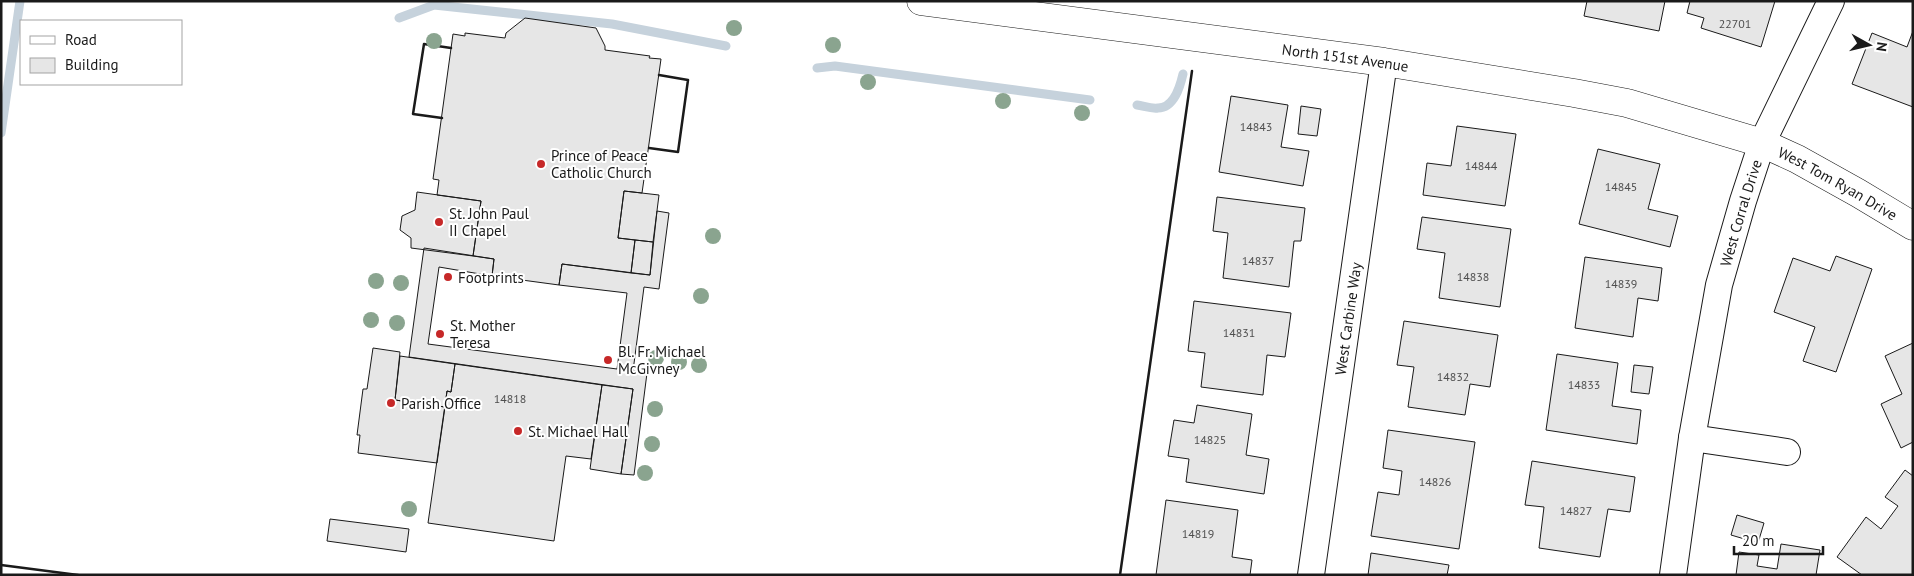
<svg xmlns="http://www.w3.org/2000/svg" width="1914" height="576" font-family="'PT Sans',sans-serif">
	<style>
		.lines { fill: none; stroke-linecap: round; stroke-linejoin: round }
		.stream { stroke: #c6d2dc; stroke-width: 9 }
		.building { fill: #e6e6e6; stroke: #1a1a1a }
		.street-casing { stroke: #1a1a1a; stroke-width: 28 }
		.secondary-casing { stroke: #1a1a1a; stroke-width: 29 }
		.street { stroke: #fff; stroke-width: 26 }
		.secondary { stroke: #fff; stroke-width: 28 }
		.wall { stroke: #1a1a1a; stroke-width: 2.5 }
		.tree { fill: #8aa48f }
		.poi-dot { fill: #c62828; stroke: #fff; stroke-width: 2 }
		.labels { text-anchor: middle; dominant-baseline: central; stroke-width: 4; stroke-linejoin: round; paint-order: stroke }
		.number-label { font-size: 12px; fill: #4d4d4d }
		.street-label { font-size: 15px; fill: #1a1a1a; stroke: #fff }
		.poi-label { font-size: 15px; fill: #1a1a1a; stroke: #fff; text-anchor: start }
	</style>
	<rect width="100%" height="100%" fill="#fff"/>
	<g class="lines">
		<path class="stream" d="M399,18L434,5L612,24L726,46
			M817,68L835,66L1090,100
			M1137,105C1144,106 1151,109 1158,108C1174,108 1180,87 1183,74
			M1,133L20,1"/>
	</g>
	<path class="building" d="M1587,1H1665L1659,31L1584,16Z
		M1690,1H1775L1761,47L1701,28L1704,18L1687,13Z
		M525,18L596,28L605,46V50L650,56L649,58L661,59L642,193L624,191L618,238L635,240L631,273L562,264L559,285L492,276L494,259L473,256L481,201L437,195L439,180L433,179L453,34L465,36V33L505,38L506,33Z
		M1913,31V107L1852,84L1872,33L1907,47Z
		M1231,96L1288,105L1281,147L1309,151L1303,186L1219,172Z
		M1301,106L1321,109L1317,136L1298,134Z
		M1457,126L1516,134L1505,206L1423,195L1427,163L1451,166Z
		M1598,149L1660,164L1648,209L1678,216L1670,247L1579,224Z
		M624,191L659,195L653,242L618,238Z
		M417,192L481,201L473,256L411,248V238L400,230L402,216L415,210Z
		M1217,197L1305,208L1301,241H1294L1289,287L1223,278L1228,233L1213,231Z
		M657,211L669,213L659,289L644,287L633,371L647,373L634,475L621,474L633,389L409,357L424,248L494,259L492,276L439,267L428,344L617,369L627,293L559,285L562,264L650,275Z
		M1422,217L1511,229L1500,307L1439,298L1445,253L1417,249Z
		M635,240L653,242L650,275L631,273Z
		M1836,256L1872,269L1836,372L1803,361L1815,327L1774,312L1793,258L1830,271Z
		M1585,257L1662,268L1658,301L1638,298L1633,337L1575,328Z
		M1194,301L1291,313L1285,357L1267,355L1263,395L1201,387L1205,353L1188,351Z
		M1404,321L1498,335L1490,387L1470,384L1465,415L1408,407L1414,367L1397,365Z
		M1913,343V442L1901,448L1881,404L1902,394L1885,356Z
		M373,348L400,352L395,400L445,407L437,463L358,453L360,435H357L363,389H367Z
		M1557,354L1618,363L1612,406L1641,410L1637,444L1546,430Z
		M400,356L455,364L451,392L447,391L445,407L395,400Z
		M455,364L602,385L591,459L566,456L554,541L428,523L447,391L451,392Z
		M1634,365L1653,367L1649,394L1631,392Z
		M602,385L633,389L621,474L590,469Z
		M1197,405L1252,414L1246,455L1269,459L1264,494L1186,482L1189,459L1168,456L1174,420L1194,423Z
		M1388,430L1475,442L1459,549L1371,536L1378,492L1399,495L1402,471L1383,468Z
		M1532,461L1635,477L1630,512L1608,509L1600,557L1539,548L1544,507L1525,505Z
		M1905,470L1913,476V575H1862L1837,557L1866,517L1881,529L1898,506L1885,497Z
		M1166,500L1238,510L1232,557L1252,560L1250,575H1156Z
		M1737,515L1764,523L1758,543L1731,535Z
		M330,519L409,529L406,552L327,541Z
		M1781,544L1820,550L1816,575H1736L1739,552L1759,555L1757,566L1777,569Z
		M1371,553L1449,565L1447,575H1368Z"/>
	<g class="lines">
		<g class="street-casing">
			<g id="street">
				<path d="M1692,438L1787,452"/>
				<path id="s1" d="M1311,575L1384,62"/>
				<path id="s2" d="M1673,575L1692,438L1719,285L1743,201L1762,143L1831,1"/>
			</g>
		</g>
		<g class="secondary-casing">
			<g id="secondary">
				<path id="s3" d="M921,1L1384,62L1574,93L1627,103L1762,143L1797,159L1858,193L1913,226"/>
			</g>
		</g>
		<use href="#street" class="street"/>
		<use href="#secondary" class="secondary"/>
		<path class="wall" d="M442,118L413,114L424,44L451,48
			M649,148L678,152L688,80L659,75
			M1,565L78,575
			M1120,575L1192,71"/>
	</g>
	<g class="tree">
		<circle cx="734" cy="28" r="8"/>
		<circle cx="434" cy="41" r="8"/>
		<circle cx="833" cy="45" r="8"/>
		<circle cx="868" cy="82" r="8"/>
		<circle cx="1003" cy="101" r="8"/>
		<circle cx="1082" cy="113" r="8"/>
		<circle cx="713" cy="236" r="8"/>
		<circle cx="376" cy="281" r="8"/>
		<circle cx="401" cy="283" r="8"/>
		<circle cx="701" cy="296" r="8"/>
		<circle cx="371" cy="320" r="8"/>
		<circle cx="397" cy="323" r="8"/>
		<circle cx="656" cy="358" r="8"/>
		<circle cx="679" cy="362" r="8"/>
		<circle cx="699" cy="365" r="8"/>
		<circle cx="655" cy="409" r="8"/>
		<circle cx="652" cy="444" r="8"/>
		<circle cx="645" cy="473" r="8"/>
		<circle cx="409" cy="509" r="8"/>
	</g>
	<g class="poi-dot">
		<circle cx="541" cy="164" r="5"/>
		<circle cx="439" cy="222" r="5"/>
		<circle cx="448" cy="277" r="5"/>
		<circle cx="440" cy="334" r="5"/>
		<circle cx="608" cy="360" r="5"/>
		<circle cx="391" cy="403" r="5"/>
		<circle cx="518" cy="431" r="5"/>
	</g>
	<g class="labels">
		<g class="number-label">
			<text x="1735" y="23">22701</text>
			<text x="1256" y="126">14843</text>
			<text x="1481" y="165">14844</text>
			<text x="1621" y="186">14845</text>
			<text x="1258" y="260">14837</text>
			<text x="1473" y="276">14838</text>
			<text x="1621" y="283">14839</text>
			<text x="1239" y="332">14831</text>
			<text x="1453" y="376">14832</text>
			<text x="1584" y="384">14833</text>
			<text x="510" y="398">14818</text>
			<text x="1210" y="439">14825</text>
			<text x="1435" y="481">14826</text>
			<text x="1576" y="510">14827</text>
			<text x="1198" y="533">14819</text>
		</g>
		<g class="street-label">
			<text stroke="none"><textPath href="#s3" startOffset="428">North 151st Avenue</textPath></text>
			<text stroke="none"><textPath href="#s3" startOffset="940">West Tom Ryan Drive</textPath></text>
			<text stroke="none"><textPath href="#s2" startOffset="369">West Corral Drive</textPath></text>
			<text stroke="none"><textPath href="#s1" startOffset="259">West Carbine Way</textPath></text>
		</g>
		<g class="poi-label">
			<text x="551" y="155">Prince of Peace<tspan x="551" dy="17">Catholic Church</tspan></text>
			<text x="449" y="213">St. John Paul<tspan x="449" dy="17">II Chapel</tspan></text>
			<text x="458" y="277">Footprints</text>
			<text x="450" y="325">St. Mother<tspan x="450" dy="17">Teresa</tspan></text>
			<text x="618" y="351">Bl. Fr. Michael<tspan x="618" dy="17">McGivney</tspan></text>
			<text x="401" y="403">Parish Office</text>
			<text x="528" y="431">St. Michael Hall</text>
		</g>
	</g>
	<rect width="1914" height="576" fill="none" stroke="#1a1a1a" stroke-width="5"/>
	<rect x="20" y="20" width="162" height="65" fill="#ffffff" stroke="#a3a3a3"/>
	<rect x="30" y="36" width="25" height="8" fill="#ffffff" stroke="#a3a3a3"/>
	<text x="65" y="45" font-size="15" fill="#1a1a1a">Road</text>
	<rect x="30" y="58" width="25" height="15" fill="#e6e6e6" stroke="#a3a3a3"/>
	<text x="65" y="70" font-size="15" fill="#1a1a1a">Building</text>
	<g transform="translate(1869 45) rotate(98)" stroke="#ffffff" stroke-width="4" paint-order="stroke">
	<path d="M0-4L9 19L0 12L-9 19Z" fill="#1a1a1a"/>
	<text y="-8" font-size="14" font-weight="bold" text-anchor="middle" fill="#1a1a1a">N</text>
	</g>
	<path d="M1734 546v8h89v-8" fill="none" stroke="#1a1a1a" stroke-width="2.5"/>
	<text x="1742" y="546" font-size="15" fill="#1a1a1a" stroke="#ffffff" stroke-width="4" paint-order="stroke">20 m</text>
</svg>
